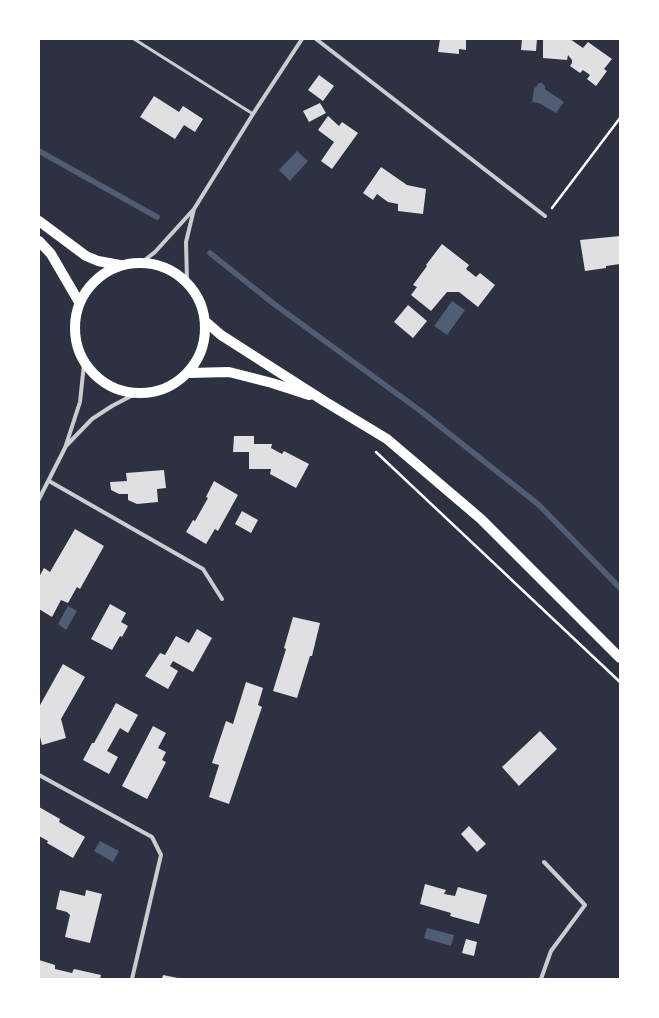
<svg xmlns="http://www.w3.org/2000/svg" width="659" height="1018" font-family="'DejaVu Sans',sans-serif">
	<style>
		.water { fill: #4f5d75 }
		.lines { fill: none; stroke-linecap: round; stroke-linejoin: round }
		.stream { stroke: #4f5d75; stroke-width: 5.5 }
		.building { fill: #e0e0e3 }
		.path { stroke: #fff; stroke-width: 2.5 }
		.service { stroke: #caccd0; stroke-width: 3 }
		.minor { stroke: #caccd0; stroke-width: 4 }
		.primary { stroke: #fff; stroke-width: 10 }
	</style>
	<rect width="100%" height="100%" fill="#2d3142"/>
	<path class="water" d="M539,83H542L545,86V89L564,102L556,113L539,103L532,102L534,89Z
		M297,151L308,161L290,181L279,170Z
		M452,301L465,310L447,335L434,326Z
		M68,606L77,611L66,630L58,624Z
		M100,841L119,851L113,862L94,851Z
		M427,928L454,935L451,946L424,938Z"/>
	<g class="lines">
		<path class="stream" d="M39,151L157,217
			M210,253L274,304L422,412L539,505L620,588"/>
	</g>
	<path class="building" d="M440,39H466V50L459,49V54L438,52Z
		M522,39H537L536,51L521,50Z
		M543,39H570L583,48L588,42L612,59L604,69L607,71L596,86L587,79L590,75L583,70L580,73L570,66L572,63V60L568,55L567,60L543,58Z
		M319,75L334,86L323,101L308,90Z
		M154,96L179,112L183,106L203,119L195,132L184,125L175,139L140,117Z
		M320,103L326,113L309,122L303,111Z
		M328,116L339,126L342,122L358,133L332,169L321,161L334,142L318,130Z
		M381,167L407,185L426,189L423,214L398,211V204L388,202L377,194L373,200L363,193Z
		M620,236V264L606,266V268L585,271L580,240Z
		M442,244L469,265L466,269L476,277L480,273L495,285L478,307L459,292H447L431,311L411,295L417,287L413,285L427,266L426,265Z
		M408,305L427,321L413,338L394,322Z
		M234,436H254V444H272L271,448L282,454L284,451L309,464L296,488L270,474L271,469H249V452H233Z
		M164,470L166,488L157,489L158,502L137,504L128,500V494H119L111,490L110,482L127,481L126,473Z
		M214,481L238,495L218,531L215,529L206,544L186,532L193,520L195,521L208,498L206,497Z
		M242,511L258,520L251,533L235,524Z
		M75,529L104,546L80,589L77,587L68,603L61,600L52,617L39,609V577L44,568L50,572Z
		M110,604L126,613L121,622L128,626L122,637L120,636L112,650L91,639Z
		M293,617L320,623L312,656H310L297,698L273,691L286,649L284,648Z
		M197,629L212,638L193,672L173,661L170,666L178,671L168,689L145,676L160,653L165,655L176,636L189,643Z
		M63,664L85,677L61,719L66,738L42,745L39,733V707Z
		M246,682L263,688L258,705L262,707L229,804L209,797L219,765L212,763L226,721L233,724Z
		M116,703L138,715L128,733L120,728L107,751L118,757L109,774L83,760L92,743H94Z
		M153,726L166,733L158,748L166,752L162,760L166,762L147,799L122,786Z
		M540,731L557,749L519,786L502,767Z
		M39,807L60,819L59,822L85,837L73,858L47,843L48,841L39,836Z
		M469,826L486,844L477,852L461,834Z
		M425,884L446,890L444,894L455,896L458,887L487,895L479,924L450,916L451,913L420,904Z
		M60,890L85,896L86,890L102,894L90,943L65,937L70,915L67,912L56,909Z
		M466,939L477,942L474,956L462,953Z
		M39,960L55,965V969L72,973L74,969L101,975L100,979H39Z
		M163,975L178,978V979H162Z"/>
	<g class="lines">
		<path class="path" d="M552,208L620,118
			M376,452L620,682"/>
		<path class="service" d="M134,39L253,114"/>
		<path class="minor" d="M316,39L545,216
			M194,209L253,114L302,39
			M141,263L155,252L194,209L186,242L187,281
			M66,446L92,419L112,406L133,395
			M49,481L203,569L222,599
			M39,499L65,448L80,402L84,364
			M39,775L152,837L161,855L132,979
			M541,979L551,951L585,905L544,862"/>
		<path class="primary" d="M39,221L86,256L98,261L120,265
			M39,241L51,254L79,302
			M75 328a65 65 0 1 1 130 0a65 65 0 1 1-130 0Z
			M206,322L221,335L324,401L387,439L481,519L620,658
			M188,373L229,372L272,383L309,395"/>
	</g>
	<rect width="659" height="1018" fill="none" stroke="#ffffff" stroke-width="80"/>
</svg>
